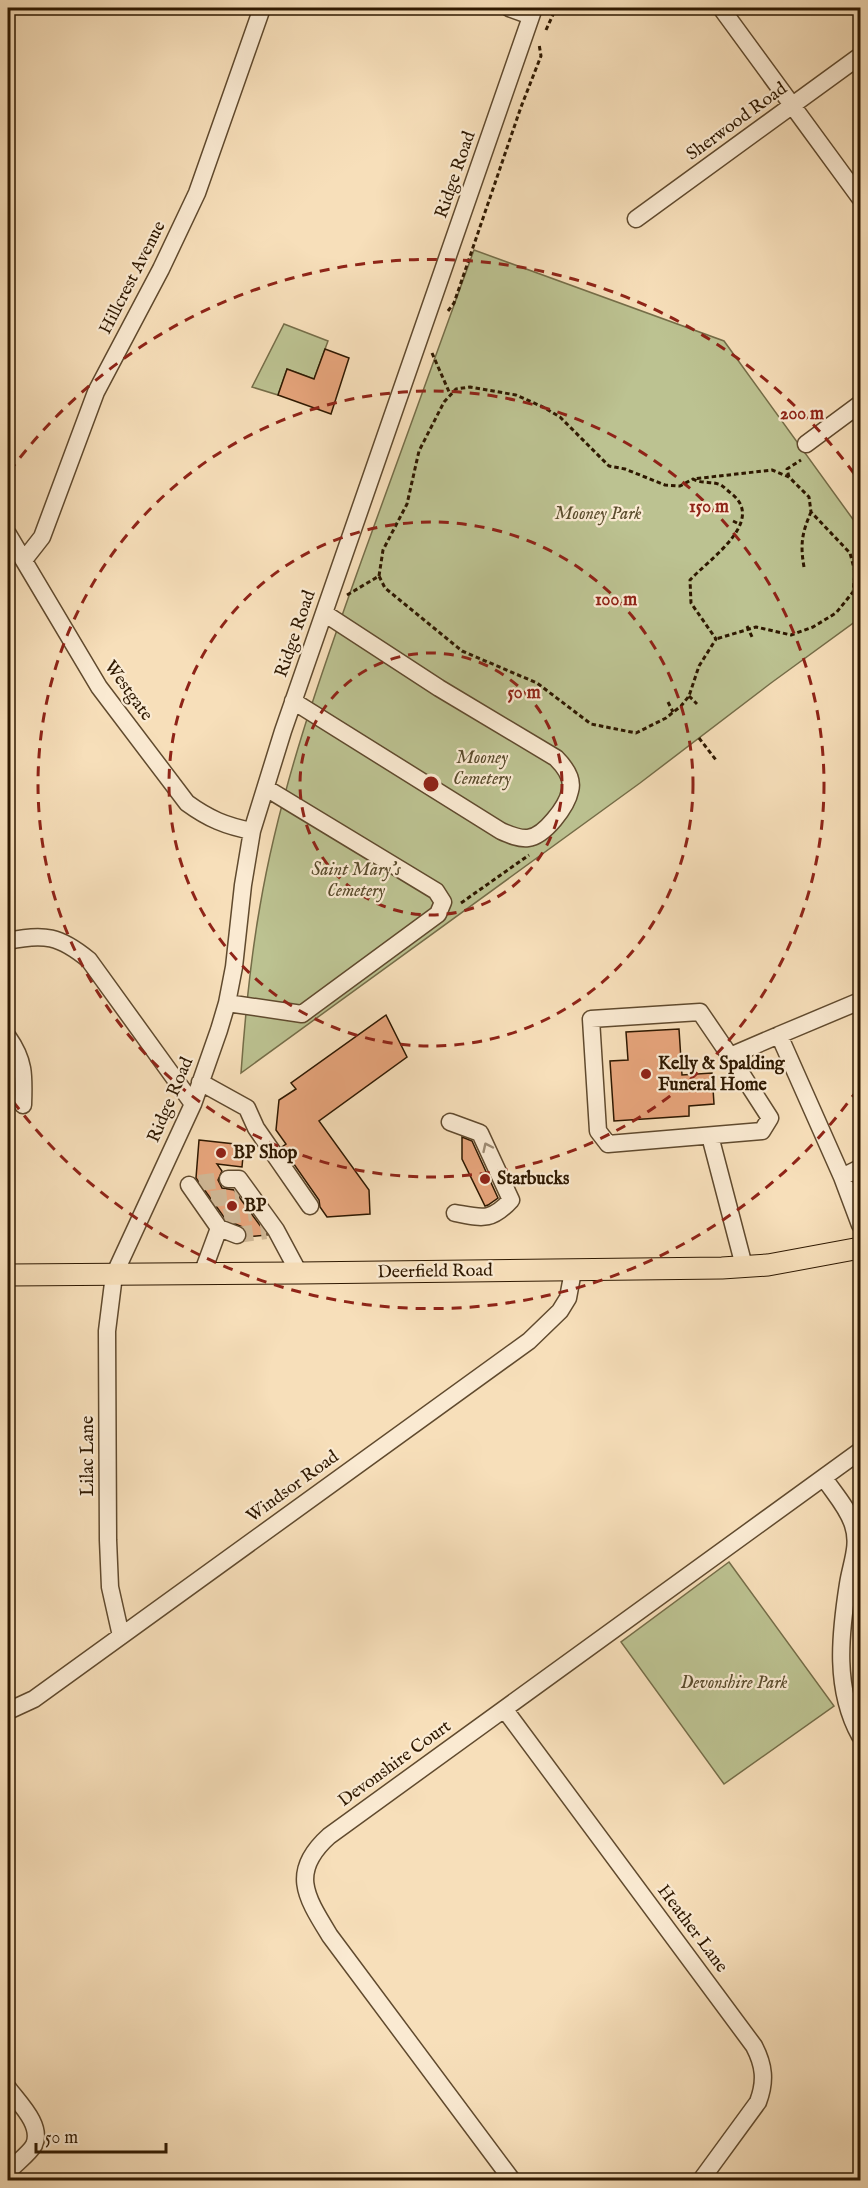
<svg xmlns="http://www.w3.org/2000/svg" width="868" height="2188" font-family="'IM FELL English',serif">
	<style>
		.green { fill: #bcc291; stroke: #756d48; stroke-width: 1.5 }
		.building { fill: #e6a47b; stroke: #2e1800; stroke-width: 1.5 }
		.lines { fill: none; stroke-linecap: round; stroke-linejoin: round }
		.minor-tunnel { stroke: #cfb795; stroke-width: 16; stroke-dasharray: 16 8; stroke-linecap: butt }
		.minor-casing { stroke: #604a2e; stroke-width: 19 }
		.major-casing { stroke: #2e1800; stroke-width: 23 }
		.path { stroke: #2e1800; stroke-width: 3; stroke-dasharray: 4.5 3; stroke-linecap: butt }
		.minor { stroke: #faead2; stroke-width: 16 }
		.major { stroke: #f7dfba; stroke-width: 21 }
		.oneway { stroke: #9e8c74 }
		.ring { fill: none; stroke: #8f2418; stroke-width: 3; stroke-dasharray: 10 8 }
		.poi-dot { fill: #8f2418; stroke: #faead2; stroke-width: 2 }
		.labels { text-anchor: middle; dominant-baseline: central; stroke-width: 4.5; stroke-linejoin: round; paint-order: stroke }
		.street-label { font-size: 18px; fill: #2e1800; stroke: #faead2 }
		.park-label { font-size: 18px; font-style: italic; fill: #594b2c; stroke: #faead2 }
		.poi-label { font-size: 18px; font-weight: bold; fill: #2e1800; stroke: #faead2; text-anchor: start }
		.centre { fill: #8f2418; stroke: #faead2; stroke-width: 3 }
		.ring-label { font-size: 18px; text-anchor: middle; font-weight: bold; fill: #8f2418; stroke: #faead2; stroke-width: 4.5; stroke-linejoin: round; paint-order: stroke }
	</style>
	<rect width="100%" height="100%" fill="#f7dfba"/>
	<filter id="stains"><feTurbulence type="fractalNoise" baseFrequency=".00333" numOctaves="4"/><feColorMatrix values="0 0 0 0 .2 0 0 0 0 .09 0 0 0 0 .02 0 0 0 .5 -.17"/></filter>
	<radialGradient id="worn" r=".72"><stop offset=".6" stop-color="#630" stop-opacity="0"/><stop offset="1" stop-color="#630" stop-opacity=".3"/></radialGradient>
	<path class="green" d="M474,250L724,341L860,529V618L771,683L640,783L241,1073C245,1017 250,962 260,906C280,788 321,674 361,562C399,458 436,354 474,250Z
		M284,324L328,341L314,379L287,369L278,395L252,387Z
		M729,1562L834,1706L724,1784L621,1642Z"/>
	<path class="building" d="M325,349L349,358L331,414L278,395L287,369L314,379Z
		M386,1015L407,1057L319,1121L369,1190L370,1214L327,1217L320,1207L319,1200L282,1147L286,1144L276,1130L279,1100L296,1089L291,1083Z
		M679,1029L682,1075L712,1073L714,1104L689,1106V1116L614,1121L610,1061L628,1060L626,1032Z
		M462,1137L472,1141L498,1198L488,1205L485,1206L462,1159Z
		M199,1140L244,1145L242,1167L217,1164L222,1171L218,1180L222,1188L234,1190L267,1235L247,1237L245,1228L226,1220L196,1178Z"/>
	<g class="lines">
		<path class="minor-tunnel" d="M199,1183L228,1179
			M211,1199L239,1196
			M224,1217L251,1213
			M237,1235L266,1231"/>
		<g class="minor-casing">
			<path id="minor" d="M509,8L531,16
				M721,8L860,198
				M636,219L860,56
				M806,444L860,404
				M8,534L99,687L187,803C209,819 226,826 252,831
				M24,560L42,537L96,392L161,269L197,193L262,8
				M293,701L501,831C510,835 519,839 528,838C545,836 567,806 570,791C574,778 564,766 556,758L439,688L324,613
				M8,941C44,933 60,936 89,960L193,1104
				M860,1001L779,1035L842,1177L860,1225
				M227,1003L302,1014L438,914L443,902L436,891L266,788
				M8,1037C25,1061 24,1076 23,1105
				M730,1056L770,1118L762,1131L608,1144L598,1131L591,1019L700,1012L730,1056L779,1035
				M200,1082L247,1108L256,1128L310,1206
				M450,1122L480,1133L511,1200C491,1222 482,1218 455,1213
				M710,1136L744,1266
				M842,1177L860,1168
				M228,1179H239L276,1230L299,1273
				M189,1185L219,1228L202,1274
				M219,1228L237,1235
				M824,1478C834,1493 848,1508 853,1525C860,1545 851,1564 848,1584C840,1635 834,1689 860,1736
				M121,1636L110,1587L108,1540L107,1331L114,1275L193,1104L219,1030L227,1003L234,967L243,885L252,831L283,731L534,8
				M505,1710L754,2046C764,2065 766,2081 758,2102L701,2180
				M8,1711L34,1699L529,1341L560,1311L568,1298L573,1271
				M8,2088C18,2102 43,2125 34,2145C30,2153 14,2165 8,2172
				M512,2180L330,1936C306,1897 289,1872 329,1836L860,1451"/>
		</g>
		<g class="major-casing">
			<path id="major" d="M8,1275L299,1273L722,1268L768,1265L860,1248"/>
		</g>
		<path class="path" d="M546,30L556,8
			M448,311L454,303L521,107L541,56L539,44
			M432,353L450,394
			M789,477L787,469L801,460
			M733,521L741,525
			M804,567C800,544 802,533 811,512
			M379,576L383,550L407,504L419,451L444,402L456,389L470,387L516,395L543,407L560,417L609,466L625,469L665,485L680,486L693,479
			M347,595L379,576L385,588L462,651L537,683L591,724L636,733L666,718L681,706L689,696L699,666L716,639L691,603L690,580C708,560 766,522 732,494C728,491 724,487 721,485C712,481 702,484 693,479L772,470L789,477L809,497L811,512L850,553L855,572L853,592L836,613L813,627L791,635L756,627L716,639
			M747,626L753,639
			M689,696L697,704
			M668,702L673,712
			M699,738L716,760
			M461,903L529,855"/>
		<use href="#minor" class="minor"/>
		<use href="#major" class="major"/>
	</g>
	<defs><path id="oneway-chevron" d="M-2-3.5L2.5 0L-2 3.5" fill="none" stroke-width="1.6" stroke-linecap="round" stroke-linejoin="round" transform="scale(1.5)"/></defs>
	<use class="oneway" href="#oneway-chevron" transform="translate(487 1147) rotate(-115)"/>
	<g class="ring">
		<circle cx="431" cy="784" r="131"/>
		<circle cx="431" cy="784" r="262"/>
		<circle cx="431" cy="784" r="393"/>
		<path d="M858 1089A525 525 0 0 1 9 1096M9 472A525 525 0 0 1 858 479"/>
	</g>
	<g class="poi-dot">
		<circle cx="646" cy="1074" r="6"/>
		<circle cx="221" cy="1153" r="6"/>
		<circle cx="485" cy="1179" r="6"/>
		<circle cx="232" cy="1206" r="6"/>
	</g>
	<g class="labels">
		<g class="street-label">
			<text transform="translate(737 122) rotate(-36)">Sherwood Road</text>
			<text transform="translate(456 175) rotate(-71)">Ridge Road</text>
			<text transform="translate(133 278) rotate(-63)">Hillcrest Avenue</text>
			<text transform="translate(296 634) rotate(-71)">Ridge Road</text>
			<text transform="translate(128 691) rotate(54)">Westgate</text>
			<text transform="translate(171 1100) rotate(-67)">Ridge Road</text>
			<text transform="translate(435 1272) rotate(-1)">Deerfield Road</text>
			<text transform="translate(88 1456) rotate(-90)">Lilac Lane</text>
			<text transform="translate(293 1487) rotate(-36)">Windsor Road</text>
			<text transform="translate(395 1764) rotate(-36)">Devonshire Court</text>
			<text transform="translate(692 1929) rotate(53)">Heather Lane</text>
		</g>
		<g class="park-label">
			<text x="598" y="514">Mooney Park</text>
			<text x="482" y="758">Mooney<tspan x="482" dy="21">Cemetery</tspan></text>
			<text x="356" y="870">Saint Mary's<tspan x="356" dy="21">Cemetery</tspan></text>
			<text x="734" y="1683">Devonshire Park</text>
		</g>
		<g class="poi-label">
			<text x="658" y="1064">Kelly &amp; Spalding<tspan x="658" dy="21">Funeral Home</tspan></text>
			<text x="233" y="1153">BP Shop</text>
			<text x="497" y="1179">Starbucks</text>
			<text x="244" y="1206">BP</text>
		</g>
	</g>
	<circle cx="431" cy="784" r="9" class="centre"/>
	<g class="ring-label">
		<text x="802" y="419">200 m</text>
		<text x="709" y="512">150 m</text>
		<text x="616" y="605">100 m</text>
		<text x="524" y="698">50 m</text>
	</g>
	<rect width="868" height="2188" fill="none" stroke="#f7dfba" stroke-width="30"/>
	<rect x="9" y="9" width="850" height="2170" fill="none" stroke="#2e1800" stroke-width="3"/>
	<rect x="15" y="15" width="838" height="2158" fill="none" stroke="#2e1800" stroke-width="1.5"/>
	<path d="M36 2143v9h130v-9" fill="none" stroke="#2e1800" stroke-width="3"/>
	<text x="45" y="2143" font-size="18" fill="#2e1800" stroke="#faead2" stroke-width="4.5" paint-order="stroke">50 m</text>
	<rect width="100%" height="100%" filter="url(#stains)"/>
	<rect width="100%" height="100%" fill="url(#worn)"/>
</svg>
